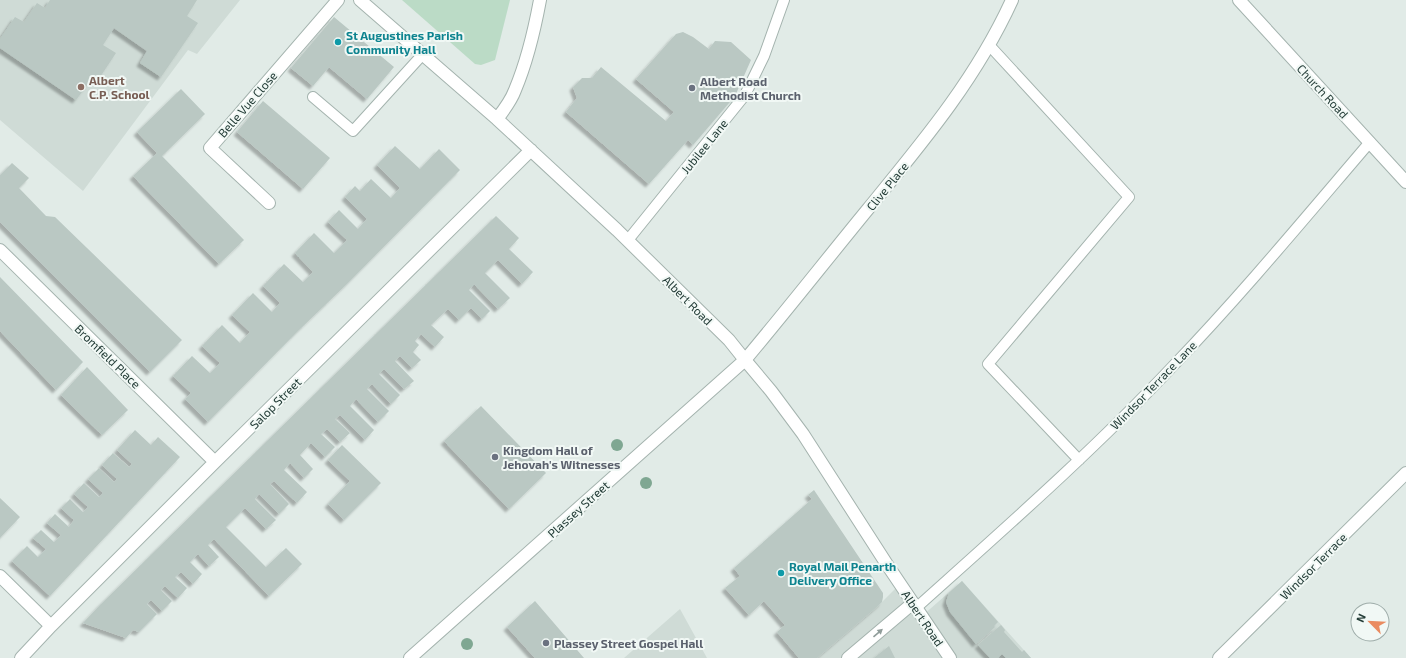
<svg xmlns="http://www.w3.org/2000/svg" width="1406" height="658" font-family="'Exo 2',sans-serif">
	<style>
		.built { fill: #cfdbd6 }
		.green { fill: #bbdbc6 }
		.building { fill: #bac8c3; filter: url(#shadow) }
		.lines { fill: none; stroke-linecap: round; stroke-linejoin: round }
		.service-casing { stroke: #a4b3ae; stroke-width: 12 }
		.minor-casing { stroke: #a4b3ae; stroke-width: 14 }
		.tertiary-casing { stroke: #a4b3ae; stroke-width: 14 }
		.service { stroke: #fff; stroke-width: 10 }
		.minor { stroke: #fff; stroke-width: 12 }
		.tertiary { stroke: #fff; stroke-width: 12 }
		.tree { fill: #7fa792 }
		.oneway { fill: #909d9a }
		.culture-dot { fill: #0f9aa8; stroke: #f1f8f5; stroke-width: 1.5 }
		.education-dot { fill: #8d6e63; stroke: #f1f8f5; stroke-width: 1.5 }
		.worship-dot { fill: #6b7280; stroke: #f1f8f5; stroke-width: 1.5 }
		.labels { text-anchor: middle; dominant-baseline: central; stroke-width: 4; stroke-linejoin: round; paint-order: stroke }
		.culture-label { font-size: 12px; font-weight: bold; fill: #0d838f; stroke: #f1f8f5; text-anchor: start }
		.education-label { font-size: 12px; font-weight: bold; fill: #785e54; stroke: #f1f8f5; text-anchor: start }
		.worship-label { font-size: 12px; font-weight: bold; fill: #5b616d; stroke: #f1f8f5; text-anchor: start }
		.street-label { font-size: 12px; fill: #223b36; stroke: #f1f8f5 }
	</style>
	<defs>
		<filter id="shadow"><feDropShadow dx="-3.5" dy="3.5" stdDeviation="1" flood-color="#0004"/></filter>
	</defs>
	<rect width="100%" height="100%" fill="#e1ebe7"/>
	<path class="built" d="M0,0H240L197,54L188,50L83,191L0,120Z
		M962,581L1031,658H817L878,606L900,584L922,616Z
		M680,609L707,658H624Z"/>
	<path class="green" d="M402,0H510L495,60L481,65L475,64Z"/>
	<path class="building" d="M50,0H197L187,16L198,23L161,77L140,63L147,51L114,28L103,45L116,53L98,80L93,77L76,100L0,48V39L15,17L24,22L37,3L45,8Z
		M334,17L394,67L367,99L329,67L313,86L291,68Z
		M683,32L693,37L709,49L715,41L731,42L751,60L735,96L693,145L688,140L649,184L566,112L577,98L573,87L582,78H592L601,67L666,121L674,112L636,79L676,34Z
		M181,89L205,114L162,156L244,240L219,264L133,176L157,153L137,132Z
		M263,101L330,158L303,189L237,132Z
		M395,146L420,169L439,149L460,170L347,284L299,330L208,422L185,399L191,393L173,376L192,356L210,373L220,363L202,346L222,325L240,343L250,332L232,315L253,293L272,312L280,303L263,286L284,264L303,282L313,272L295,253L314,233L334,253L347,240L328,222L339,210L358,229L364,222L367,219L345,197L355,186L360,191L371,179L391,198L400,188L377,165Z
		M12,163L29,178L19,188L46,216L55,217L182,340L150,372L0,222V175Z
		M496,216L519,238L509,249L533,272L522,284L498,260L485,273L510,298L498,309L474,284L469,290L490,311L482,319L471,308L459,320L448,309L431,325L444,337L435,347L421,334L415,341L419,345L413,352L421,360L412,368L400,356L395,361L414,381L404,389L384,369L379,374L400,395L391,404L372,384L367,389L389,411L378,422L356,399L350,406L374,430L365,440L340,415L335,419L350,433L340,442L327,429L321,434L335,447L325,457L311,443L300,455L313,469L304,478L290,463L284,470L307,492L297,503L274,481L270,484L289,504L279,514L259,494L255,499L276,520L266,529L245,508L226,527L266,567L286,548L302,564L269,596L214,539L208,545L219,557L209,566L198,554L190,562L202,574L193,584L181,572L175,577L187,588L178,598L165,586L161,590L172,601L162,611L151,600L147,604L157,614L139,632L133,630L126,638L83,623L100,605Z
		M0,277L83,362L56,390L0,331Z
		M87,367L128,410L102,435L61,395Z
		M481,406L546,473L509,509L444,441Z
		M135,430L151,445L158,437L180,457L50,596L12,561L27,546L38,557L46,549L33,538L41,530L54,542L61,535L47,523L55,514L69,527L74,520L61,508L70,499L83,512L88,507L74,494L84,483L99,497L103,493L88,479L99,468L114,482L117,479L102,465L113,453L129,467L132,464L117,450Z
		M342,445L381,483L344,520L328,504L350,481L328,460Z
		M814,490L883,593V597L882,602L878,606L817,658H799L777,632L785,625L764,601L749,615L725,588L740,576L734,568L812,499L808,495Z
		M0,498L20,517L0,538Z
		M962,581L998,622L994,626L995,627L976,644L950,612L946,602L949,593Z
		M535,601L584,658H535L507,627Z
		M1001,625L1005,630L1004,632L1022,652L1024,650L1031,658H1006L1002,654L998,658H990L978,645Z
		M889,646L895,658H874Z"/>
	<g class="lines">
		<g class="service-casing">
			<path id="service" d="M989,45L1129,197L988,364L1079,460
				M313,97L353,131L423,54
				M628,240L745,95L764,56L784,0
				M916,608C1004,529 1092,452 1173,366C1242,294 1305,218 1370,142"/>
		</g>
		<g class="minor-casing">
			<path id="minor" d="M360,0L497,119L617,230L729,340L745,360C787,310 827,259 868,209C922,143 976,79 1012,0
				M1239,0L1406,182
				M497,119C504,110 511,101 515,90C526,64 535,27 540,0
				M269,203L210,148L338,0
				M0,250L215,462
				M0,576L51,626
				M21,658L51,626L215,462L531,150
				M848,658L913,603"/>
		</g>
		<g class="tertiary-casing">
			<path id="tertiary" d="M410,658L745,360L771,391L803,434L886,563L950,658
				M1219,658L1406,473"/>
		</g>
		<use href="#service" class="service"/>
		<use href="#minor" class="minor"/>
		<use href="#tertiary" class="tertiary"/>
	</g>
	<g class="tree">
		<circle cx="617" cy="445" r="6"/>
		<circle cx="646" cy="483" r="6"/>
		<circle cx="467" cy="644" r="6"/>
	</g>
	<defs><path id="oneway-solid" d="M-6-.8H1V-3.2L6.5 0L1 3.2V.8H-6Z"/></defs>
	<use class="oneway" href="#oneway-solid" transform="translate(878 633) rotate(-41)"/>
	<g class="culture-dot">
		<circle cx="338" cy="42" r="4"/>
		<circle cx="781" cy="573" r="4"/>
	</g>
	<circle class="education-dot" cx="81" cy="87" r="4"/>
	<g class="worship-dot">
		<circle cx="692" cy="88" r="4"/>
		<circle cx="495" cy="457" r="4"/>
		<circle cx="546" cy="643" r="4"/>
	</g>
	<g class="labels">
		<g class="culture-label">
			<text x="346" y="35">St Augustines Parish<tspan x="346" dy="14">Community Hall</tspan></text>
			<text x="789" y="566">Royal Mail Penarth<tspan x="789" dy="14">Delivery Office</tspan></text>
		</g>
		<g class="education-label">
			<text x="89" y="80">Albert<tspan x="89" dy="14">C.P. School</tspan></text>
		</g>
		<g class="worship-label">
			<text x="700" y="81">Albert Road<tspan x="700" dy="14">Methodist Church</tspan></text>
			<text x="503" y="450">Kingdom Hall of<tspan x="503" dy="14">Jehovah's Witnesses</tspan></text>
			<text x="554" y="643">Plassey Street Gospel Hall</text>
		</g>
		<g class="street-label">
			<text transform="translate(1323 91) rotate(47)">Church Road</text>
			<text transform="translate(247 104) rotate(-49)">Belle Vue Close</text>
			<text transform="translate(704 146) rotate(-51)">Jubilee Lane</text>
			<text transform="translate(887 186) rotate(-51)">Clive Place</text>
			<text transform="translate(688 300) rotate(45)">Albert Road</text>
			<text transform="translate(108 356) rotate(44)">Bromfield Place</text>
			<text transform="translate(1153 385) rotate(-46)">Windsor Terrace Lane</text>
			<text transform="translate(275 403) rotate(-45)">Salop Street</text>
			<text transform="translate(578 509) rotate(-42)">Plassey Street</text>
			<text transform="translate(1313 566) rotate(-45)">Windsor Terrace</text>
			<text transform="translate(923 618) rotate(56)">Albert Road</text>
		</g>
	</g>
	<g transform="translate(1370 622) rotate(294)"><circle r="19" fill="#f1f8f5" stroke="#9eaca9"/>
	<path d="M0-3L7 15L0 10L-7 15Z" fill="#ea8b60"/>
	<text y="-6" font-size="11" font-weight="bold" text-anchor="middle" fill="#223b36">N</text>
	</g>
</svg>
